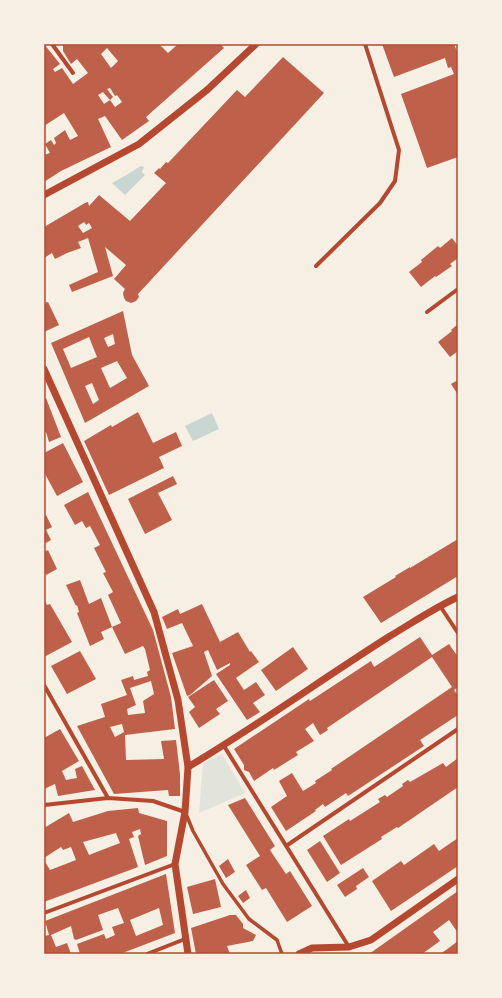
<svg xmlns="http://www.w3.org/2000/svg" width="502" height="998" font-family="Helvetica,sans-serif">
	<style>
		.green { fill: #e2e4dc }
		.water { fill: #c9d6d2 }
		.building { fill: #bf614a; fill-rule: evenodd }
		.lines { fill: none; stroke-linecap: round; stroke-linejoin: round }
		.pedestrian { stroke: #b5482f; stroke-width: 3.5 }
		.minor { stroke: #b5482f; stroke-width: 4 }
		.tertiary { stroke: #b5482f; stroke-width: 7 }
		.neatline { fill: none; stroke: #b5482f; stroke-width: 1.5 }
	</style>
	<rect width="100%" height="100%" fill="#f6efe4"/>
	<path class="green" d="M222,754L245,793L199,813L203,763Z"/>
	<path class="water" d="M141,166L144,167L142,172L145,175L125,195L112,183L123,177Z
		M212,413L219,429L193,441L185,426Z"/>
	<path class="building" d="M44,44L60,64L53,69L55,72L62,68L73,84L88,73L77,59L71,64L63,51V44H159L168,53L177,45L176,44H220L224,48L146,117L149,121L122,140L105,116L98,119L111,147L61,171L44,182V166L45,165L44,155L50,153L45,144L51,140L54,145L56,143L54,138L65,130L70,140L78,136L64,113L44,126ZM107,48L118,61L111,68L101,54ZM110,88L115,96L117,95L122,102L115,107L110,100L104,104L98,95L103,92L110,100L113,97L107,89Z
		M382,44H454L458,54V157L427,168L401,94L454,74L451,67L448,68L445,58L394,77Z
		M283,57L324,93L138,294L139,297L136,301L131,303L126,301L124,298L123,293L125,289L114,279L126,265L105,247L113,276L72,292L69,285L98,272L88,238L78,242L81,248L67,253L55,259L52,253L44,258V227L85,203L88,202L89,206L99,195L130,221L166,183L154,173L159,168L160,169L166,162L168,163L237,90L245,97ZM84,222L86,225L89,223L92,228L83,233L78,226Z
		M452,238L458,246V258L450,264L452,266L436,277L435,276L421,287L409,272L422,262L421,260L438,246L440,248Z
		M48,302L59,325L44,332V303Z
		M123,311L132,355L149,386L85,423L51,343ZM113,334L115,344L108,347L104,338ZM89,337L97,357L71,368L63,349ZM117,361L127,378L110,388L101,368ZM92,383L99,400L93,404L85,386Z
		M458,324V351L450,357L438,342L452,331L451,330Z
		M458,380V395L451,384Z
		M46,398L61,437L49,442L46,432H44V399Z
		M138,412L153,443L176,432L182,446L159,457L164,468L109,495L84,441L111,425L112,427Z
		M63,443L83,482L57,496L44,472V453Z
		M173,476L177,484L158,493L172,520L145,534L128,499Z
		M88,492L153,630L171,697L175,729L125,735L126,760L164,759L161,741L176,740L180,774V796H169L168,790L114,794L77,726L105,717L101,704L127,695L121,680L133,676L134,680L148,676L147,672L150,670L145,649L143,646L125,654L112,627L121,623L108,595L113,592L103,573L106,572L94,548L100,545L90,526L86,528L82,521L75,525L64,505ZM151,681L154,694L143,701L145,713L128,715L127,709L136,705L130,688ZM122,724L124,732L115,737L110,727Z
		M46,515L52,527L46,530L51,540L44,544V516Z
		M458,539V576L381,623L363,597L396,577L395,576L410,567V568Z
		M48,550L57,569L46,575L44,571V552Z
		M80,580L89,604L101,598L112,627L101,632L104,639L90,646L77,613L79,612L77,605L76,606L66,585Z
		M44,599L47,605L50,604L72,642L44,657Z
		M202,604L220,642L238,632L250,652L251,651L259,662L236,678L244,690L256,682L265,695L253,703L260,712L247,720L216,674L230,665V663L217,670L208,650L204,652L212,676L190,695L187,696L172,653L193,646L182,623L167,629L162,617L178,609L180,614Z
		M420,637L432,655L449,644L458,657V687L454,690L458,696V715L420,740L424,746L348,796L346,793L325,807L323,804L315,810L316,811L286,831L271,807L287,796L279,781L292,773L303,791L316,783L315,781L332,770L331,769L452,687L432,657L327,728L328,730L320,735L313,723L305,729L314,741L296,752L298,755L274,770L273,768L254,781L249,772L244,770V765L234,749L309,699L310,701L371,661L374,667Z
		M293,647L308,669L276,691L261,670Z
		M80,651L96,679L67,694L51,666Z
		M214,680L228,701L216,709L220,714L199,728L189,712L195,707L188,697Z
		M60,729L79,761L62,771L66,780L77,778L75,769L82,766L95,790L58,796L55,784L44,789V738Z
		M458,758V787L398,828L397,827L381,837L382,839L341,865L323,836L349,819L350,821L380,802L378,799L385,795L387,797L403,786L402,784L408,780L410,782L443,763L446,767Z
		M245,798L275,846L270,850L286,874L290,871L312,906L287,922L266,888L262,890L246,865L260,856L228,805Z
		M138,808L139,813L167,821V856L145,865L138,836L141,834L140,829L132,832L134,837L129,839L138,867L44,902V860L50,870L76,860L71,847L63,850L61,847L44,858V828L69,813L73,822L108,811ZM116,833L120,843L89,855L83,842Z
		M458,838V866L391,911L372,881L401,861L404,865L434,844L439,851Z
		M320,841L340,873L327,882L307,850Z
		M228,859L235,872L226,878L219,866Z
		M363,868L369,877L356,886L357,889L345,897L337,885Z
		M166,874L175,933L120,954H80L77,944L104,934L106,939L115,935L112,927L124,923L118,908L98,915L103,930L76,940L74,939L71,926L51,935L56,947L67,943L71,954H46L44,952V936L49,935L45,921ZM159,908L163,925L136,936L130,920Z
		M215,879L221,907L193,914L187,887Z
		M246,890L250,898L243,903L238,896Z
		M458,891V933L449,920L433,932L440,941L422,954H369Z
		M230,915H236L243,924V928L256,935L253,941L227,946L230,954H196L191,928Z
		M458,941V954H440L446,950Z"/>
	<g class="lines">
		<path class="pedestrian" d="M186,814L193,831L223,884L249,919L277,940L282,954"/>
		<path class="minor" d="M52,44L73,73
			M316,266L380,203L395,181L399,150L365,44
			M427,312L458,289
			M440,606L458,633
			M44,685L108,798
			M224,746L349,947
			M44,805L108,798L153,801L185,812
			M286,846L458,729
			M44,913L175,864
			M147,954L185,939"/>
		<path class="tertiary" d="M44,195L139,144L207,90L256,44
			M44,369L154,612L178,700L188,767L185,812L175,864L188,954
			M188,767C257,726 322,679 390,636C412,623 434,608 458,597
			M299,954L312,948L349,947L371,940L458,879"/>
	</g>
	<rect width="502" height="998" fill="none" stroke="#f6efe4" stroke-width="90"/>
	<rect x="45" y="45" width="412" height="908" class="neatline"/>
</svg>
